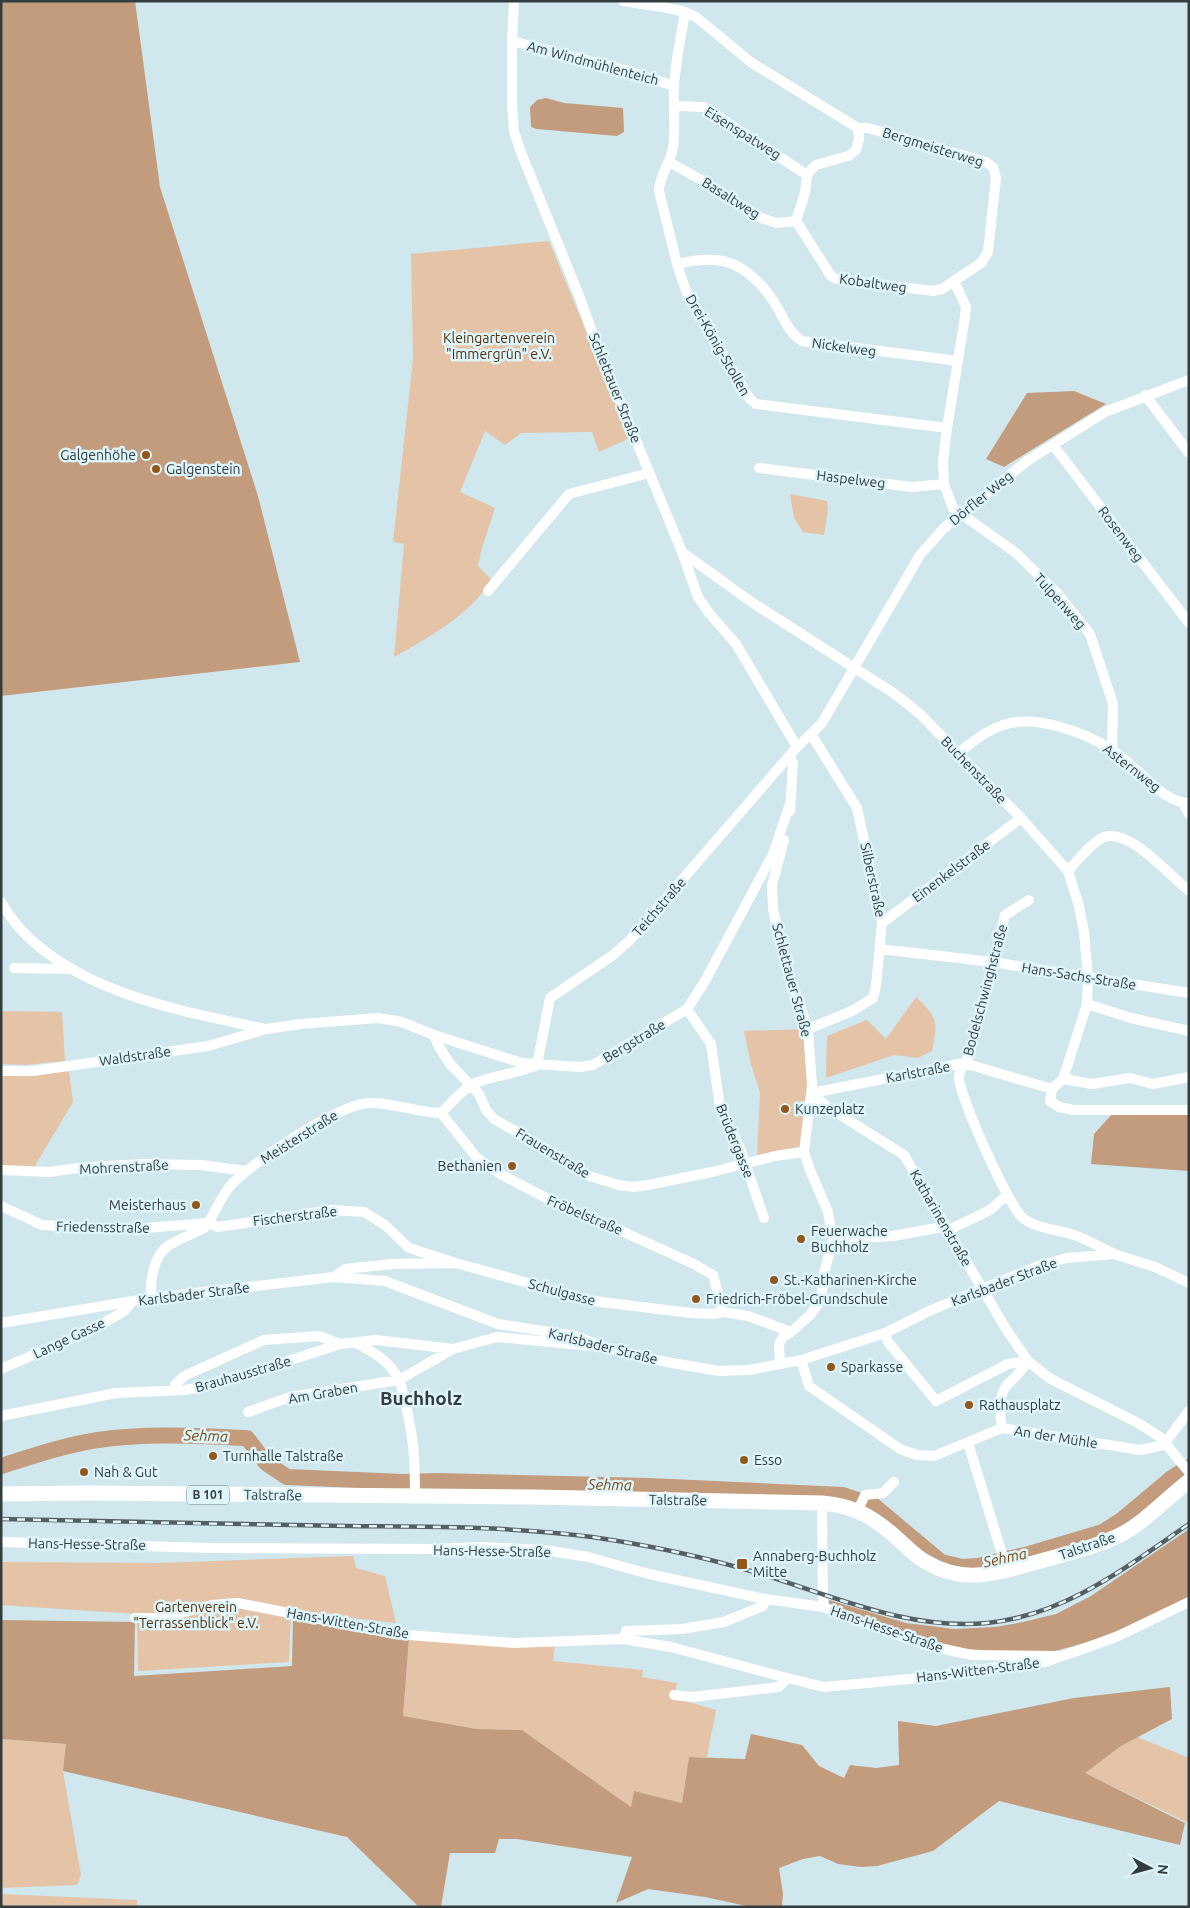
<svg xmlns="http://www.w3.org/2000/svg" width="1190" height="1908" viewBox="0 0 1190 1908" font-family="Ubuntu,sans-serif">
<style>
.green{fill:#e4c3a7}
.forest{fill:#c39c7d}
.water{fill:#c29c7c}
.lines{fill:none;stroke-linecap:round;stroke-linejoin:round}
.river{stroke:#c29c7c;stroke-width:16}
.minor{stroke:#fff;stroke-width:10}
.primary{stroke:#fff;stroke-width:15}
.rail-casing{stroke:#545f63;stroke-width:4.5}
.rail{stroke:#ddf5fb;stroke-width:2.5;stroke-dasharray:8;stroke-linecap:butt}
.poi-dot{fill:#935719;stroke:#ddf5fb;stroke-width:2}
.labels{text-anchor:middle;stroke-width:5;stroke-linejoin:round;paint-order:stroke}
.shield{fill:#ddf5fb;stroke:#667477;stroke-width:1}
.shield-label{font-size:12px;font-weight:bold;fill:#333c3f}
.street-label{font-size:14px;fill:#333c3f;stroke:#ddf5fb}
.park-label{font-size:14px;fill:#563007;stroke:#ddf5fb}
.poi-label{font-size:14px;fill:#333c3f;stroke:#ddf5fb;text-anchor:start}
.water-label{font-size:15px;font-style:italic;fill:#7b4915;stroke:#ddf5fb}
.district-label{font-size:19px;font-weight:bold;fill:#333c3f;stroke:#ddf5fb}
</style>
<rect width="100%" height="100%" fill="#d0e7ee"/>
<!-- green -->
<path class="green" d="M549 241 630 438 599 452 592 432 521 433 505 445 485 431 460 492 495 508 481 551 478 566 492 580C469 615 430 637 394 657L404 544 393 542 413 359 411 254Z
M790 494 827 501 828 509 824 535 803 532 794 518Z
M916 997C938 1018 938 1021 932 1051L918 1058 894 1055 826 1078 827 1036 867 1020 886 1039Z
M1 1011 62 1012 65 1061 25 1065 1 1064Z
M803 1029 809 1094 802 1146 757 1155 760 1093 751 1064 744 1031Z
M69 1071 73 1102 33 1169 1 1167V1076H29Z
M353 1556 356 1568 385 1576 396 1623 291 1611 289 1662 138 1671 137 1614 1 1605V1562L157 1563Z
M409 1639 555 1646 553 1661 643 1670 642 1677 677 1683 675 1698 716 1710 707 1757H689L682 1803 634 1791 631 1807 522 1730 477 1729 403 1716Z
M1137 1737 1189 1758V1823L1084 1773 1121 1746Z
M1 1739 67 1744 63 1771 81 1875 77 1885 1 1888Z
M1 1894 137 1900V1907H1Z"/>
<!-- forest -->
<path class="forest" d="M1 1H135L160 187 258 496 300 662 1 696Z
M1074 391 1106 404 1004 467 986 459 1027 393Z
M1114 1112 1189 1113V1171L1091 1164 1094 1134Z
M1189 1529V1597L1127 1627 1088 1642 1055 1651H992L956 1648 907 1635 829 1604V1600L906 1623 954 1629 995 1627 1023 1622 1056 1614 1091 1596Z
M293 1617 409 1639 403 1716 477 1729 522 1730 631 1807 634 1791 682 1803 689 1757 745 1759 751 1734 802 1745 819 1766 844 1778 850 1765 876 1768 899 1765 898 1721 936 1726 1074 1698 1170 1687 1172 1719 1121 1746 1085 1773 1185 1823 1180 1845 999 1801 933 1851 877 1866 861 1867 838 1864 820 1856 803 1859 779 1868 783 1894 782 1907H751L705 1897 648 1889 616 1903 632 1857 517 1839H499L495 1853H450L441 1907H419L347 1837 63 1771 66 1744 1 1739V1620L135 1622 134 1676 292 1666Z"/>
<!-- water -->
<path class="water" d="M546 98 564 103 623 108 624 132 617 136 537 129 531 127 530 107 537 100Z"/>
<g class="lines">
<!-- river -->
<path class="river" d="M1 1466C33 1456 65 1445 98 1440 147 1433 197 1436 247 1438L266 1463 287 1477 403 1482 437 1481 649 1486 843 1495 873 1505 941 1562 962 1567 978 1566 1029 1554 1103 1532 1123 1519 1173 1477 1189 1467"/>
<!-- minor -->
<path class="minor" d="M514 1 512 41V103L514 132 522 155 578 293 598 348 682 552 698 597 709 613 736 644 797 747
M623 1 663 7 685 12 696 17 752 63 858 128H868L986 162 993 167 996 178 988 252 981 263 954 281 966 307 965 317 947 428 943 462 944 484 953 508 1016 553 1058 594 1090 634 1113 704 1112 750
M685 12C681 38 675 63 674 89 673 108 676 128 673 147 671 163 659 175 659 191L677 264 687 294 750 399 756 404 947 428
M512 41 625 70 674 86
M674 106 704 107 807 175
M669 162 705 182 761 218 777 223 796 221
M796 221 831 276 836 279 933 291 942 289 954 281
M796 221 805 193 807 175 811 170 816 165 848 156 856 150 859 139 858 128
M677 264C690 261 702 259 715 260 742 261 765 286 777 307 784 319 790 334 802 341L958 361
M1145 395 1189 453
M1053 445 1189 623
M759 468 912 487 944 484
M682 552 750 601 895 694 920 714 1021 818 1068 871 1079 906 1084 932 1088 977 1087 1004 1063 1079 1052 1089
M488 591 569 494 649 473
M958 753C973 742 985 731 1003 725 1034 714 1085 732 1112 750 1122 756 1131 766 1141 774 1154 786 1170 803 1189 803
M790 756 793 763 790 811
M1183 803 1189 814
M1068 871C1077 861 1092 842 1104 837 1130 828 1170 876 1189 891
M1029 900 1005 915 969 1056C965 1062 960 1070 959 1077 958 1093 1010 1210 1024 1219 1037 1228 1056 1230 1071 1234 1085 1238 1099 1247 1113 1253
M1 902C6 910 11 918 16 924 75 993 181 1011 265 1029
M882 923 1021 818
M880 949 992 962 1189 993
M14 968 69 969
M1087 1004 1131 1018 1189 1031
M687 1009 711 1044 720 1108 740 1148 764 1218
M808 1029 852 1011 873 998 876 986 882 923 857 808 811 734
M434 1035 438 1045 450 1064 479 1094 486 1110 494 1119 550 1151 589 1176 619 1185 634 1187 648 1185 712 1172 775 1156 804 1152
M537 1065 550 998 613 955 630 940 797 747 822 723 920 555 944 528 1027 461 1105 412 1189 380
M1 1071H33L208 1046 266 1029 301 1024 378 1018 402 1022 434 1035 522 1063 580 1067 593 1065 687 1009 705 981 773 854 790 804
M1063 1079 1092 1084 1130 1078 1153 1084 1189 1077
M1052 1089 1050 1101 1059 1107 1074 1110H1189
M812 1093 826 1106 904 1155 1006 1329 1028 1361 1049 1378 1138 1423 1160 1437 1189 1472
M812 1093 964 1063 1052 1089
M441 1113 477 1158 502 1175 571 1211 604 1223 694 1264 713 1275 723 1312
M1 1170 49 1172 78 1168 142 1164 201 1165 246 1171
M1 1206 42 1225 91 1228H145L208 1223 218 1227 333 1210 364 1212 385 1225 409 1248 456 1263
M833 1240 893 1236 942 1227 949 1230 990 1210 1007 1195
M334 1277 345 1269 393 1264 456 1263 593 1301 691 1313 713 1314 723 1312 748 1316 791 1332
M151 1298C150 1282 153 1256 168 1246 179 1239 192 1234 204 1228L208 1223C216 1211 222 1194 232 1184 254 1161 339 1104 369 1103 393 1102 417 1113 441 1113 450 1104 459 1093 470 1086 483 1077 517 1074 535 1066
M1 1323 151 1298 334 1277 385 1281 498 1324 575 1336 604 1347 666 1362 719 1371 749 1370 801 1360 848 1345 885 1333 929 1311 1038 1266 1067 1258 1114 1254 1155 1267 1189 1283
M885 1333 888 1342 936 1401 1008 1364 1028 1361
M356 1343C372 1351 391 1362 399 1380 402 1386 403 1395 405 1402 414 1438 415 1461 415 1497
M801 1360 809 1386 900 1449 917 1455 934 1456 1002 1428 1140 1450 1159 1446 1165 1443 1189 1411
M780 1364 779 1344 783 1337 791 1332 810 1315 821 1300 824 1273 833 1240 828 1212 810 1170 804 1152 812 1085 808 1029 784 959 773 909 772 885 784 840
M1 1369 89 1331 123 1312 133 1301
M175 1390V1385L184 1376 264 1340 319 1336 340 1344
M248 1412 290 1397 399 1380 453 1349 497 1337 591 1346
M1 1416 116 1393 185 1390 217 1384 340 1344 376 1340 453 1349
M1002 1428C1000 1414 997 1398 1007 1385 1015 1377 1022 1371 1028 1361
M968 1443 1007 1570
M822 1503 823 1607
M858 1510 865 1495 883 1493 894 1482
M1 1542 212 1548 437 1549 480 1547 545 1550 588 1557 649 1574 765 1599 823 1607 925 1645 972 1655 1058 1656
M135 1618H162L212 1605 238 1603 395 1634 513 1643 623 1639 626 1631 682 1629 724 1622 763 1606 765 1599
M623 1639 671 1647 787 1678
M674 1695 692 1697 779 1687 787 1678 824 1687 931 1677 1018 1664 1045 1662 1114 1638 1189 1602"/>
<!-- primary -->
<path class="primary" d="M1 1494 84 1493 533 1497 822 1503C856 1506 875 1518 899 1540 908 1548 916 1557 926 1562 941 1571 959 1576 977 1575 999 1574 1022 1566 1044 1560 1069 1553 1096 1547 1120 1535 1144 1523 1167 1498 1189 1481"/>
<defs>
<path id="rail" d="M1 1519C116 1522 231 1524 346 1526 428 1527 510 1526 592 1537 647 1545 701 1556 754 1572 829 1594 907 1631 987 1623 1066 1615 1126 1567 1189 1524"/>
</defs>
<!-- rail casing -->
<use href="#rail" class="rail-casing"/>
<!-- rail -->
<use href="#rail" class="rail"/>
</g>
<!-- markers -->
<g class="poi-dot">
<circle cx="146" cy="455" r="5"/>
<circle cx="156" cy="469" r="5"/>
<circle cx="785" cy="1109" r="5"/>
<circle cx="512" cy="1166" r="5"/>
<circle cx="196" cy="1205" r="5"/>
<circle cx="801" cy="1239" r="5"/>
<circle cx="774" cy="1280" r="5"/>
<circle cx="696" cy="1299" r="5"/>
<circle cx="831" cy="1367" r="5"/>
<circle cx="969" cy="1405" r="5"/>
<circle cx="213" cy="1456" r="5"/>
<circle cx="744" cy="1460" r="5"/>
<circle cx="84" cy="1472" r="5"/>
<rect x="736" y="1558" width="12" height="12" rx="2.5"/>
</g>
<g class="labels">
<!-- shield labels -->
<rect class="shield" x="187" y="1485.5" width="42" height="19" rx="4"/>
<g class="shield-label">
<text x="208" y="1499">B 101</text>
</g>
<!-- street labels -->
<g class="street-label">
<text transform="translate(593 63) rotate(15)" y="5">Am Windmühlenteich</text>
<text transform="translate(743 133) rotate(32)" y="5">Eisenspatweg</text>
<text transform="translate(933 147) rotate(17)" y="5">Bergmeisterweg</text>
<text transform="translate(731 198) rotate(32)" y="5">Basaltweg</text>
<text transform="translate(873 283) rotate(8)" y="5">Kobaltweg</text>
<text transform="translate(718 345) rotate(60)" y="5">Drei-König-Stollen</text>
<text transform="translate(844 347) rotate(8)" y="5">Nickelweg</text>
<text transform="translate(615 388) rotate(68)" y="5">Schlettauer Straße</text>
<text transform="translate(851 479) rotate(7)" y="5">Haspelweg</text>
<text transform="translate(981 498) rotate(-39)" y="5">Dörfler Weg</text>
<text transform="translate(1121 534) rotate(53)" y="5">Rosenweg</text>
<text transform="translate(1060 601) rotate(48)" y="5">Tulpenweg</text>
<text transform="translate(1132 768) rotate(38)" y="5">Asternweg</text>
<text transform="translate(974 770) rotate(46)" y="5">Buchenstraße</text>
<text transform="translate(951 871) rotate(-37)" y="5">Einenkelstraße</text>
<text transform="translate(873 880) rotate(78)" y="5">Silberstraße</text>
<text transform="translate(659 907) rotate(-49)" y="5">Teichstraße</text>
<text transform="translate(1079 976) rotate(9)" y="5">Hans-Sachs-Straße</text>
<text transform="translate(792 980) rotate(75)" y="5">Schlettauer Straße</text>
<text transform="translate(985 990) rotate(-75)" y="5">Bodelschwinghstraße</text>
<text transform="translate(634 1041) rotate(-31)" y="5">Bergstraße</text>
<text transform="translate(135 1056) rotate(-8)" y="5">Waldstraße</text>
<text transform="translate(918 1072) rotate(-11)" y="5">Karlstraße</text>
<text transform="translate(299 1137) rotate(-32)" y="5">Meisterstraße</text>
<text transform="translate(735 1141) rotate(68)" y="5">Brüdergasse</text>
<text transform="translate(553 1153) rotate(31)" y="5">Frauenstraße</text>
<text transform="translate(124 1167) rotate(-3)" y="5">Mohrenstraße</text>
<text transform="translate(585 1215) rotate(23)" y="5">Fröbelstraße</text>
<text transform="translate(295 1216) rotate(-7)" y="5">Fischerstraße</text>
<text transform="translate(941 1218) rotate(60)" y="5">Katharinenstraße</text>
<text transform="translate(103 1227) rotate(1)" y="5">Friedensstraße</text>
<text transform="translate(1004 1282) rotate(-21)" y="5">Karlsbader Straße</text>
<text transform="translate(562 1292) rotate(15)" y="5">Schulgasse</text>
<text transform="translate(194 1294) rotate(-7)" y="5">Karlsbader Straße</text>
<text transform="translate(69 1338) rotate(-25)" y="5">Lange Gasse</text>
<text transform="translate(603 1346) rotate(14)" y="5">Karlsbader Straße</text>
<text transform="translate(243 1374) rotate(-16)" y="5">Brauhausstraße</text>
<text transform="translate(323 1393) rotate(-10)" y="5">Am Graben</text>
<text transform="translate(1056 1437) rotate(9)" y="5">An der Mühle</text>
<text transform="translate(273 1495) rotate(1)" y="5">Talstraße</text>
<text transform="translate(678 1500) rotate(1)" y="5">Talstraße</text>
<text transform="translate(87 1544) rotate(1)" y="5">Hans-Hesse-Straße</text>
<text transform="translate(1087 1546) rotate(-19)" y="5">Talstraße</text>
<text transform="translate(492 1551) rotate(1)" y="5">Hans-Hesse-Straße</text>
<text transform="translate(348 1623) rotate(10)" y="5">Hans-Witten-Straße</text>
<text transform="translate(887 1629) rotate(19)" y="5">Hans-Hesse-Straße</text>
<text transform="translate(978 1670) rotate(-7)" y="5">Hans-Witten-Straße</text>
</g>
<!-- park labels -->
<g class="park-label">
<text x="499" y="343">Kleingartenverein<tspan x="499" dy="16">"Immergrün" e.V.</tspan></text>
<text x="196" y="1612">Gartenverein<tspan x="196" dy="16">"Terrassenblick" e.V.</tspan></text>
</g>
<!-- poi labels -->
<g class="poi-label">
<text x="136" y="460" text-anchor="end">Galgenhöhe</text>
<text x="166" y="474">Galgenstein</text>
<text x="795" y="1114">Kunzeplatz</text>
<text x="502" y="1171" text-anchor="end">Bethanien</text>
<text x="186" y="1210" text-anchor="end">Meisterhaus</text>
<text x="811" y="1236">Feuerwache<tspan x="811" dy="16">Buchholz</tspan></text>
<text x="784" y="1285">St.-Katharinen-Kirche</text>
<text x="706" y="1304">Friedrich-Fröbel-Grundschule</text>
<text x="841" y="1372">Sparkasse</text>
<text x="979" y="1410">Rathausplatz</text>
<text x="223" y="1461">Turnhalle Talstraße</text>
<text x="754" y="1465">Esso</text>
<text x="94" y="1477">Nah &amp; Gut</text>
<text x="753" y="1561">Annaberg-Buchholz<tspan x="753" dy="16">Mitte</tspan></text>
</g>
<!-- water labels -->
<g class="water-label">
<text transform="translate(206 1436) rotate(2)" y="5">Sehma</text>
<text transform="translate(610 1485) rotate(1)" y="5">Sehma</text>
<text transform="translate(1005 1558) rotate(-12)" y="5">Sehma</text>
</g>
<!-- district labels -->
<g class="district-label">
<text x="421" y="1405">Buchholz</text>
</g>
</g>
<!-- border -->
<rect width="1190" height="1908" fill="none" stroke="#333c3f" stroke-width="5"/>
<!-- north arrow -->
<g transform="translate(1150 1868) rotate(96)" stroke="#ddf5fb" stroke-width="4" paint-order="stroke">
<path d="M0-4L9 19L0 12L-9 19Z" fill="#333c3f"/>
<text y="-8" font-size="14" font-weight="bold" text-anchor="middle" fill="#333c3f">N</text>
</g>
</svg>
